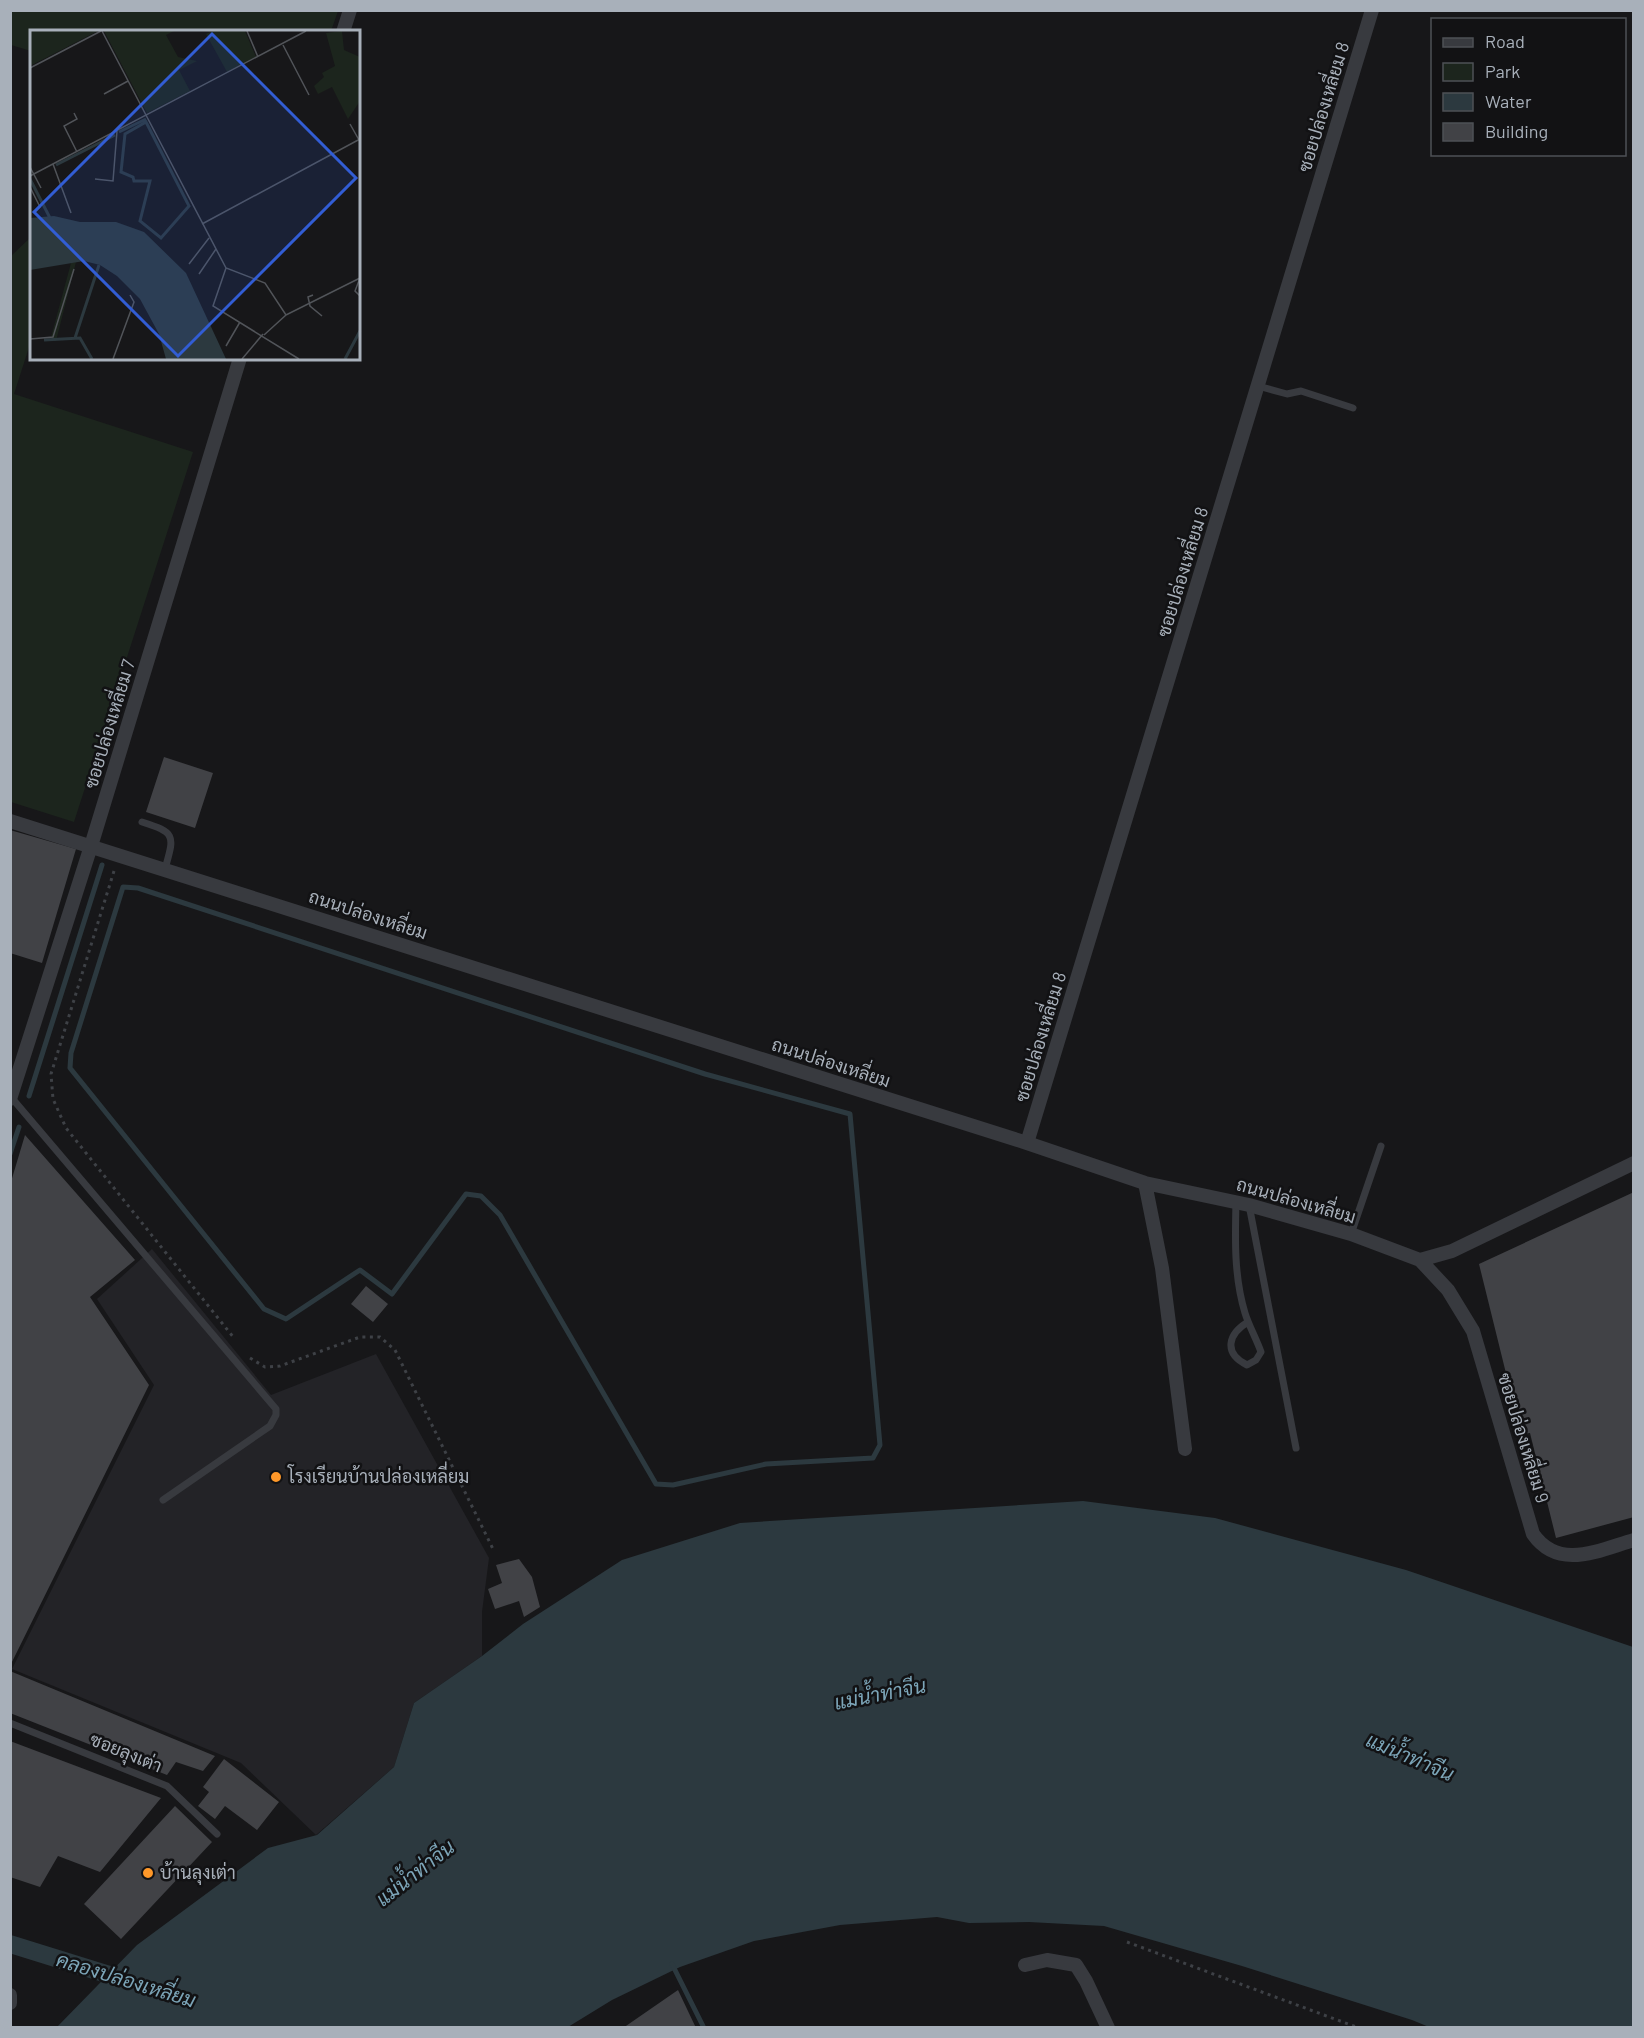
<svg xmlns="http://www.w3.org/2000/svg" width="1644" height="2038" viewBox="0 0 1644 2038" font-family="Barlow,Sarabun,sans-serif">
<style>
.built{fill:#232327}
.green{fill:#1c251d}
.water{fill:#2c393f}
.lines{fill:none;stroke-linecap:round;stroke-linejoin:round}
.stream{stroke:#2c393f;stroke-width:5}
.canal{stroke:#2c393f;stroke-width:18}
.building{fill:#414246}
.path{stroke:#3e4146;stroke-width:3;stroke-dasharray:3 4.5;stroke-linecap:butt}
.lane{stroke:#383a3f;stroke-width:7}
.street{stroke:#383a3f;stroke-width:14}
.poi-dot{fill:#ff9829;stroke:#121214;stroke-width:2}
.labels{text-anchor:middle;stroke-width:5;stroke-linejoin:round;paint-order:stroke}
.street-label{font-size:18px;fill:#a8b0ba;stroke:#121214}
.poi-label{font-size:18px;fill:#a8b0ba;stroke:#121214;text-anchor:start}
.water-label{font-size:20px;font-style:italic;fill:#7ca5b8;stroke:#121214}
.inset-river{fill:none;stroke:#2c393f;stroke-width:3}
.inset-road{fill:none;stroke:#515459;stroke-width:1.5}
.view{fill:#325dd4;fill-opacity:0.15;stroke:#325dd4;stroke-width:3}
.inset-edge{fill:none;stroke:#a8b0ba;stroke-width:3}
</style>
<rect width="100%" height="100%" fill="#171719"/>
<!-- built -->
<path class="built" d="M152 1249 271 1395 376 1354 489 1558 482 1612V1656L414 1703 394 1767 316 1835 241 1763 12 1669 154 1385 97 1299Z"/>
<!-- green -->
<path class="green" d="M10 11 11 10 338 11 331 31 32 32 31 51 11 45Z
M31 237V341L14 394 193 452 74 822 11 802 10 257Z"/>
<!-- water -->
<path class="water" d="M1083 1501 1215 1518 1406 1570 1633 1647V2027H1429L1412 2020 1242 1966 1104 1926 1029 1922 969 1923 937 1917 840 1925 754 1941 680 1967 612 2000 568 2027H57L137 1945 268 1848 317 1835 394 1767 414 1703 482 1656 523 1624 622 1560 740 1523Z"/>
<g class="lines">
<!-- stream -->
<path class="stream" d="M123 887 138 888 705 1074 850 1114 880 1445 873 1458 766 1464 673 1485 656 1484 500 1215 481 1196 466 1194 392 1294 360 1270 286 1319 264 1309 70 1068 71 1053Z
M29 1096 102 865
M10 1154 19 1127
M672 1964 704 2028"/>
<!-- canal -->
<path class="canal" d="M10 1944 129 1981"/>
</g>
<!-- building -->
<path class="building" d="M164 757 213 773 195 828 146 812Z
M10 830 76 849 42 963 10 953Z
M25 1135 135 1260 90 1297 149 1385 10 1666V1185Z
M1634 1192V1517L1556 1538 1530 1433 1521 1434 1479 1264Z
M366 1286 388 1304 373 1322 351 1304Z
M519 1559 532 1577 540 1607 524 1617 519 1601 495 1609 488 1589 502 1583 496 1565Z
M10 1671 215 1756 203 1771 176 1762 167 1775 10 1713Z
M10 1741 161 1798 100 1872 58 1856 40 1887 10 1877Z
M224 1759 279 1802 257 1830 225 1806 215 1819 198 1806 209 1792 203 1787Z
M175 1806 212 1842 121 1939 84 1904Z
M678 1990 696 2028H623Z"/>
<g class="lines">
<!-- path -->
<path class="path" d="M114 871 51 1074 53 1099 66 1128 234 1338
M250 1358 265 1367 280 1366 360 1337H380L395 1350 494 1551
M1127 1942 1359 2028"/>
<!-- lane -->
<path class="lane" d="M1258 386 1287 394 1301 391 1353 408
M142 822C177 833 174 836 165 869
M11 1097 276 1409V1415L270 1426 163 1500
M1236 1202C1235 1239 1234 1277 1245 1313 1249 1326 1256 1338 1261 1352L1256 1360 1247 1365C1223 1353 1228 1334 1248 1322
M1249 1205 1296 1448
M1351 1234 1381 1146
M10 1723 167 1786 217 1834"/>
<!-- street -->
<path class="street" d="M343 32 350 10
M10 821 1027 1143 1145 1183 1249 1205 1351 1234 1420 1260 1452 1251 1634 1163
M10 1099 91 846 240 358
M1027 1143 1372 10
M1145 1183 1162 1268 1185 1449
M1420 1260 1448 1290 1473 1331 1533 1534C1559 1571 1599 1550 1634 1540
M1025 1965 1047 1960 1076 1965 1086 1981 1108 2028
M10 1995V2003"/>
</g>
<!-- markers -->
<g class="poi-dot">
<circle cx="276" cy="1477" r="6"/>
<circle cx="148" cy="1873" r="6"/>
</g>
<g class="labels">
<!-- street labels -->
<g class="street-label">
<text transform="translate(1324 107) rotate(-73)" y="6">ซอยปล่องเหลี่ยม 8</text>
<text transform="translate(1183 572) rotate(-73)" y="6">ซอยปล่องเหลี่ยม 8</text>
<text transform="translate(110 724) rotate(-73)" y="6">ซอยปล่องเหลี่ยม 7</text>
<text transform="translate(368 915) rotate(18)" y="6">ถนนปล่องเหลี่ยม</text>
<text transform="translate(1041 1037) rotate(-73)" y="6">ซอยปล่องเหลี่ยม 8</text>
<text transform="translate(831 1063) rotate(18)" y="6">ถนนปล่องเหลี่ยม</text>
<text transform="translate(1296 1201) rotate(16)" y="6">ถนนปล่องเหลี่ยม</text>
<text transform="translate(1523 1438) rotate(73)" y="6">ซอยปล่องเหลี่ยม 9</text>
<text transform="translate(126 1753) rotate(22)" y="6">ซอยลุงเต่า</text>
</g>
<!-- poi labels -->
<g class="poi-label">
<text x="288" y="1483">โรงเรียนบ้านปล่องเหลี่ยม</text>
<text x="160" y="1879">บ้านลุงเต่า</text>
</g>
<!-- water labels -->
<g class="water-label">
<text transform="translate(880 1694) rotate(-11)" y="7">แม่น้ำท่าจีน</text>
<text transform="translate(1410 1757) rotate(23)" y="7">แม่น้ำท่าจีน</text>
<text transform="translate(415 1873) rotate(-38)" y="7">แม่น้ำท่าจีน</text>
<text transform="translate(126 1980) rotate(17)" y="7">คลองปล่องเหลี่ยม</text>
</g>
</g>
<!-- overview -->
<g transform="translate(30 30)">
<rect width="330" height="330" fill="#171719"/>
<path d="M0 1H68L0 36ZM74 1H144L136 5 148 27 167 31 149 40 160 61 117 83ZM183 1H215L226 27 197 42 176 4ZM312 1 314 20 330 27V71L318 89 302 57 288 64 284 56 294 47 292 43 305 36 296 3ZM46 232 26 311H20L41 233Z" fill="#1c251d"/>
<path d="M24 186 50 192H86L114 202 156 243 196 329H136L129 304 110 269 87 246 70 235 54 231 0 240V188Z" fill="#2c393f"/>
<path class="inset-river" d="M116 92 159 176 131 208 110 191 120 151H104L103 147 91 142 95 104ZM89 102 116 89M26 135 85 105M0 149 20 188M45 308 69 235M14 310 50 308 62 329M315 329 330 301"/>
<path class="inset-road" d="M72 1 196 238 235 253 256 285 330 248M217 1 228 27M253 15 279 65M0 38 71 1M74 64 98 51M44 83 47 89 34 96 47 122M320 94 329 110M23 134 41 183M0 137 11 158M0 146 276 1M65 149 83 151 87 101M0 157 10 177 4 183M172 194 330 109M159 234 179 208M196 238 183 276 269 329M169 244 186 219M330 248 325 261 330 266M283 265 278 267 280 276 292 286M234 305 256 285M0 309 23 307 44 239M196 316 210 292M83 329 104 272 100 265M212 329 233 304"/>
<path class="view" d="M182 4 326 148 148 326 4 182Z"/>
<rect width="330" height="330" class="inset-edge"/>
</g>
<!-- border -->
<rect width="1644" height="2038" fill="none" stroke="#a8b0ba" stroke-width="24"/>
<!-- legend -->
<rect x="1431" y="18" width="195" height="138" fill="#121214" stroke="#4e5156" stroke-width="1.5"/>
<rect x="1443" y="38" width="30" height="9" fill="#383a3f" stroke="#4e5156" stroke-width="1.5"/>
<text x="1485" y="48" font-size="18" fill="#a8b0ba">Road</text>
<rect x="1443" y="63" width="30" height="18" fill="#1c251d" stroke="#4e5156" stroke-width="1.5"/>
<text x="1485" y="78" font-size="18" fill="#a8b0ba">Park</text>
<rect x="1443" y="93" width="30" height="18" fill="#2c393f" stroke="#4e5156" stroke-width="1.5"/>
<text x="1485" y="108" font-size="18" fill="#a8b0ba">Water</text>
<rect x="1443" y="123" width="30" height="18" fill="#414246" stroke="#4e5156" stroke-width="1.5"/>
<text x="1485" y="138" font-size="18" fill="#a8b0ba">Building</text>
</svg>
